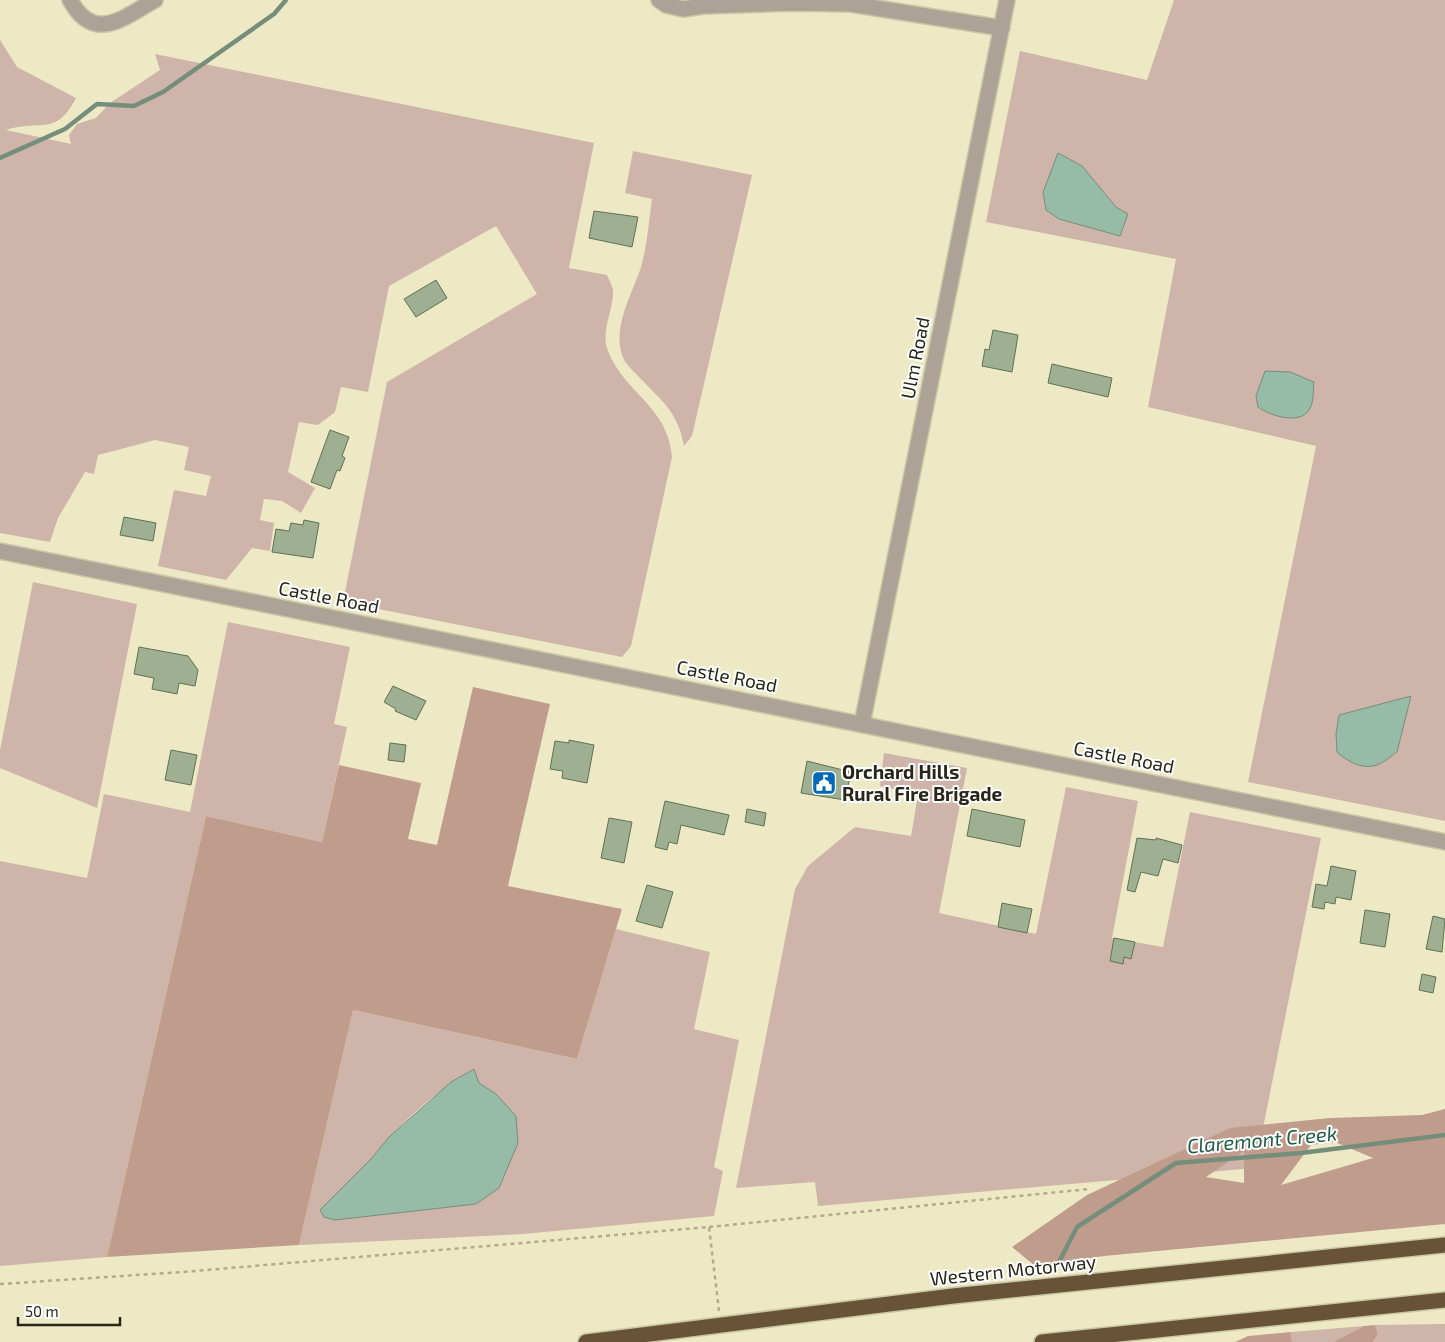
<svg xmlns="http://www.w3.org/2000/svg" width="1445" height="1342" viewBox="0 0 1445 1342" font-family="'Exo 2',sans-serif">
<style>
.green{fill:#cfb4a9;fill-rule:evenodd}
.forest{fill:#c09c8d;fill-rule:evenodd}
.water{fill:#96bba7;stroke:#758e7c}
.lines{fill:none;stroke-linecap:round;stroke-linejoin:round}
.stream{stroke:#758e7c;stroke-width:4.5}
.building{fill:#9eb091;stroke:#607154}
.minor-casing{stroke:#cac6a6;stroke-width:18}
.highway-casing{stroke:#cac6a6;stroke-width:18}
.path{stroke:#afac8f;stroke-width:2.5;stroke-dasharray:4 4;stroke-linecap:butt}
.minor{stroke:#aca295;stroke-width:15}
.highway{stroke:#685338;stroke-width:15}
.labels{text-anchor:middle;stroke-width:4;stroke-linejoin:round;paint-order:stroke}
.street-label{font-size:19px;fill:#282618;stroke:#fff}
.poi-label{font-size:19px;font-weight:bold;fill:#282618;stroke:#fff;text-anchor:start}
.water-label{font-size:20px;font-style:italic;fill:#1d5c41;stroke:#fff}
</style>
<rect width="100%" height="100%" fill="#ede9c5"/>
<!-- green -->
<path class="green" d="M1174 0H1445V821L1248 782 1316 446 1148 407 1176 259 986 222 1020 51 1147 80Z
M0 40 17 67 76 98C56 137 41 119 6 130L71 144 69 135 77 124 96 118 110 103 160 70 155 54 594 143 569 268 607 275C609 280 612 285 613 290 614 310 600 331 608 351 625 394 668 406 672 457L631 646 622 657 343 602 387 382 537 294 496 226 389 286 368 392 341 387 335 412 318 425 299 422 288 472 315 488 301 513 282 501 264 499 260 520 274 523 270 551 252 548 226 580 158 566 174 490 206 496 211 476 184 470 189 447 155 440 98 455 94 474 85 472 58 518 50 542 0 533Z
M633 151 752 175 692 436 684 446C678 412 662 401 639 377 635 373 630 368 626 363 608 334 632 295 641 267 647 246 649 221 652 199L625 193Z
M33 582 137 604 97 808 0 768V750Z
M228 622 350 647 334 724 347 727 322 842 206 816 107 1257 0 1266V861L87 878 104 794 190 812Z
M884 753 967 768 939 913 1036 934 1066 787 1138 801 1112 938 1163 947 1190 812 1321 838 1255 1168 818 1206 815 1182 736 1188 795 889 808 866 855 827 911 836 918 795 880 786Z
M616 929 710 952 694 1029 739 1040 714 1167 723 1171 714 1216 523 1234 299 1245 353 1010 577 1059ZM473 1069 479 1083 496 1094 517 1143 499 1188 476 1204 371 1159C399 1124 435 1092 473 1069Z
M1445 1324V1342H1373L1378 1334 1375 1325Z
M1364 1326 1333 1342H1292L1291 1332Z"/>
<!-- forest -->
<path class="forest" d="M473 687 550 704 508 886 622 909 577 1059 353 1010 299 1245 107 1257 206 816 322 842 339 765 421 783 408 839 437 845Z
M1445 1109V1224L1104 1256 1035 1266 1012 1247 1087 1195 1230 1128 1330 1118 1422 1115ZM1335 1142 1373 1158 1281 1185 1311 1145ZM1244 1151V1183L1206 1177Z
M1375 1325 1378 1334 1373 1342H1333L1364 1326Z
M1291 1332 1292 1342H1235L1248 1336Z"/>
<!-- water -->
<path class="water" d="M1058 153 1082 166 1116 207 1128 214 1120 236 1059 219 1046 210 1043 192Z
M1265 371 1290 372 1314 382C1313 389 1314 399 1311 406 1304 427 1270 416 1258 407L1256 396Z
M1411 696 1397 752C1391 756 1384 763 1377 765 1362 770 1347 761 1337 752L1336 734 1339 715Z
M474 1069 479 1083 496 1094 516 1116 518 1143 499 1188 476 1204 335 1220 324 1217 320 1210 371 1159 389 1137 451 1082Z"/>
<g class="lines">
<!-- stream -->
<path class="stream" d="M0 158 65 129 97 104 134 106 163 92 274 14 286 0
M1060 1260 1077 1227 1176 1163 1301 1153 1445 1135"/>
</g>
<!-- building -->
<path class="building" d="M594 211 638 217 632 247 589 238Z
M436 280 447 298 416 317 404 299Z
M993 330 1018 335 1012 372 982 366 985 349 989 350Z
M1052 364 1112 378 1108 397 1048 383Z
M330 430 349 437 342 456 345 458 340 471 337 470 330 489 311 482Z
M124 517 156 523 153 541 120 535Z
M304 520 319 523 313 558 272 552 276 529 289 531 291 523 303 525Z
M139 647 188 656 198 670 195 686 179 683 177 694 152 689 154 678 134 674Z
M393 686 426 701 416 720 395 711 396 709 384 702Z
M569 740 594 745 587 783 562 778 563 771 550 769 555 741 569 743Z
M390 743 406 745 404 762 388 760Z
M171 750 197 755 191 785 165 780Z
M807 761 851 772 845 800 801 793Z
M665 801 729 815 724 835 681 825 677 844 669 842 667 850 655 847Z
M747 809 766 813 764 826 745 822Z
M972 809 1025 820 1020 847 967 836Z
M609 818 632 822 624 863 601 858Z
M1137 838 1156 840V838L1182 845 1178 863 1163 859 1158 876 1141 872 1135 892 1127 890Z
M1331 866 1356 871 1351 900 1336 897 1335 904 1325 902 1324 909 1312 907 1316 884 1327 886Z
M647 885 673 892 662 928 636 921Z
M1002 903 1032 909 1027 933 998 927Z
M1365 910 1390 914 1385 947 1360 943Z
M1433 916 1445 919 1442 952 1426 949Z
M1114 938 1135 942 1131 959 1124 957 1123 964 1110 961Z
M1422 974 1436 977 1433 993 1419 990Z"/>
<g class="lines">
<defs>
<path id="minor" d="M70 0C94 44 123 18 155 0
M659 0 666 5 683 9 703 6 793 3 851 4 1002 28
M0 551 1445 842
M862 724 1007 0"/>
<path id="highway" d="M586 1342 953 1296 1445 1245
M1042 1342 1445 1300"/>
</defs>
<!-- minor casing -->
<use href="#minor" class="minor-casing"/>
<!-- highway casing -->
<use href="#highway" class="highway-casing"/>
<!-- path -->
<path class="path" d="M709 1227 1089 1189
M0 1284 183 1272 709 1227 719 1311"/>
<!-- minor -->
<use href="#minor" class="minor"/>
<!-- highway -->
<use href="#highway" class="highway"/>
</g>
<!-- icons -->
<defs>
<symbol id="civic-square" viewBox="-11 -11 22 22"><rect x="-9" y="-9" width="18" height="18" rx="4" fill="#0069b5" stroke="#fff"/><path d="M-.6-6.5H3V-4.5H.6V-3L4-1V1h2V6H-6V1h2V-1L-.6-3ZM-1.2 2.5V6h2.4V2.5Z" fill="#fff"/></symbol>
</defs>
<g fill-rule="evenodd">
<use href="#civic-square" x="810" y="769" width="28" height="28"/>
</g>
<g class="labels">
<!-- street labels -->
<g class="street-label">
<text transform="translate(915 358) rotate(-79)" y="7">Ulm Road</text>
<text transform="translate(329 597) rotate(11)" y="7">Castle Road</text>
<text transform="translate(727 676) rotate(11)" y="7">Castle Road</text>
<text transform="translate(1124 757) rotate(11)" y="7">Castle Road</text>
<text transform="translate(1013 1270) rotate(-6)" y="7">Western Motorway</text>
</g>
<!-- poi labels -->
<g class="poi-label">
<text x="842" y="779">Orchard Hills<tspan x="842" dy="22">Rural Fire Brigade</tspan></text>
</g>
<!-- water labels -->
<g class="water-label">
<text transform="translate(1262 1140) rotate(-5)" y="7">Claremont Creek</text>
</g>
</g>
<!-- scale -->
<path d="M18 1317v8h102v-8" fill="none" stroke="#282618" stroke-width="2.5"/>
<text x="25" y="1317" font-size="15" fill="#282618" stroke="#ffffff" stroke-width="4" paint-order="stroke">50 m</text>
</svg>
